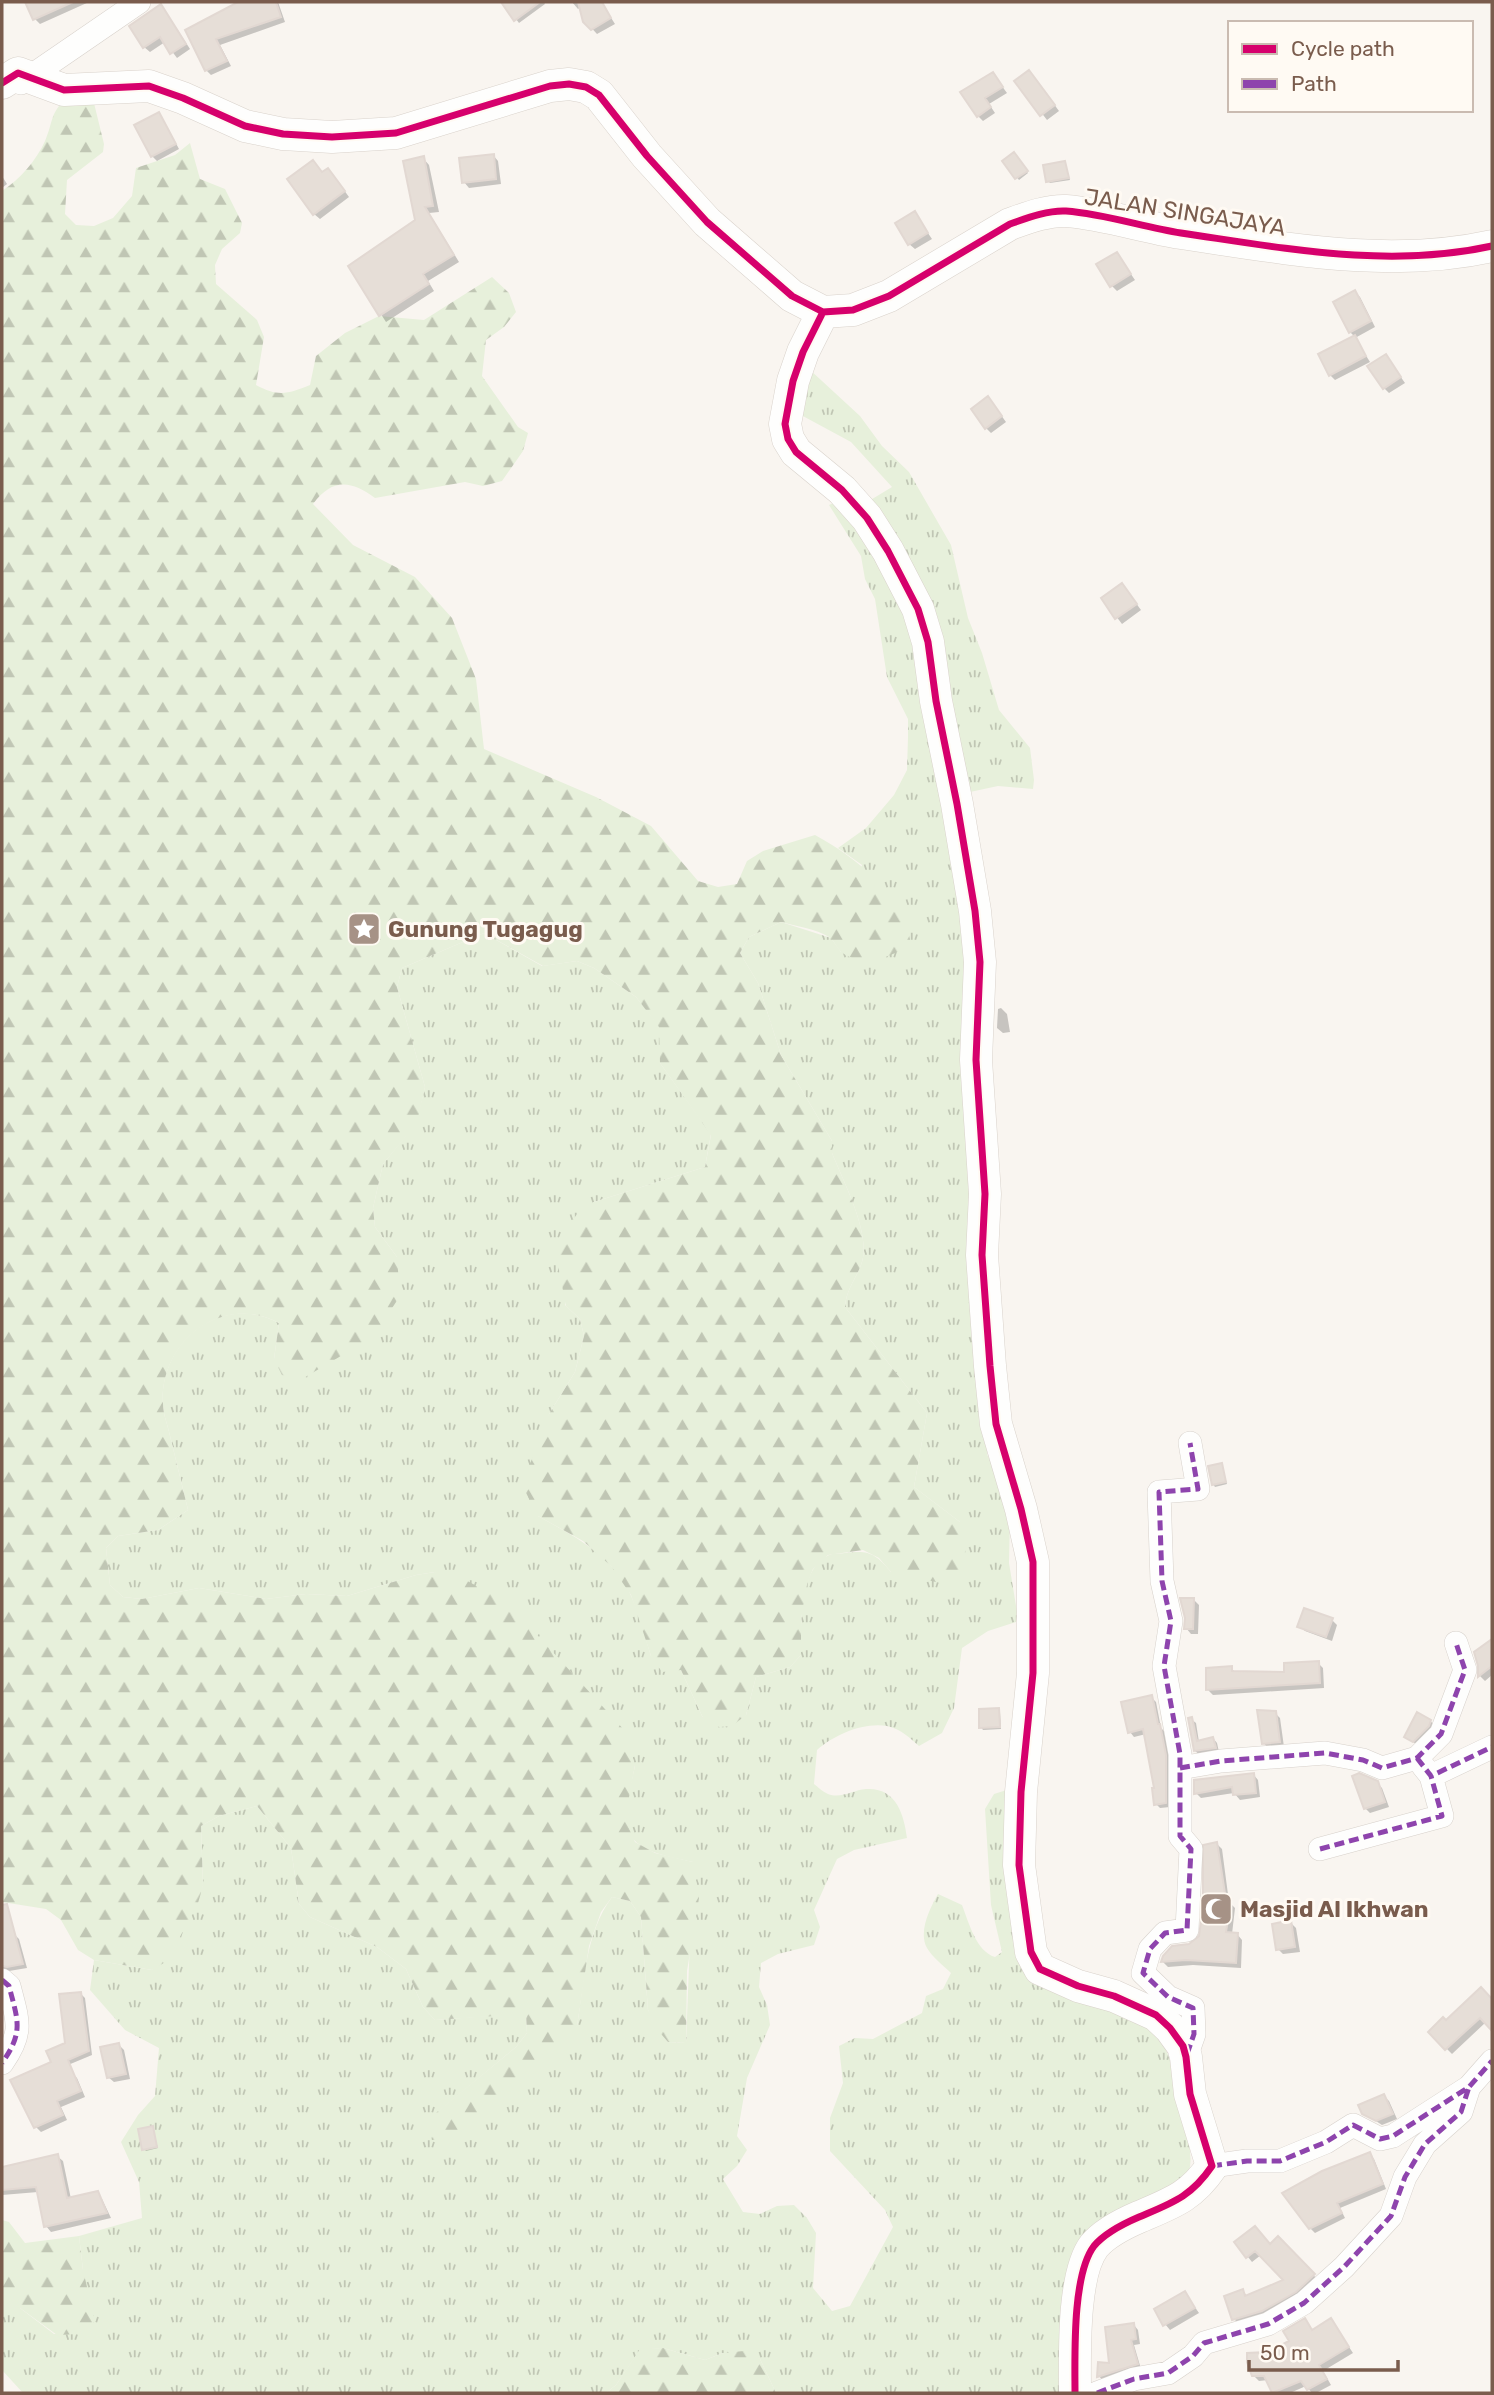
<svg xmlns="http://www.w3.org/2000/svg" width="1494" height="2395" viewBox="0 0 1494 2395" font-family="Rubik,sans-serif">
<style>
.grass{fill:url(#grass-tufts)}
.forest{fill:url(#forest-firs)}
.shadow{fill:#0003}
.building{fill:#e6ded7;stroke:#e2d8d2;stroke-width:2}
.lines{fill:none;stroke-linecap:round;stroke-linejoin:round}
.street-casing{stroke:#d7d1cb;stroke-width:24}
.secondary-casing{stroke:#d9d2cb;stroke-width:33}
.street{stroke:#fefefd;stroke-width:23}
.secondary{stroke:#fefefd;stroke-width:32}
.quiet{stroke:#8e44ad;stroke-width:5;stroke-dasharray:10 5;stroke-linecap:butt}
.cycleway-casing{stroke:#fffaf3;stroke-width:11}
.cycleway{stroke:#d6006c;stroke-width:7}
.labels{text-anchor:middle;stroke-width:6;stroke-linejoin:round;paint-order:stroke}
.street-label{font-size:23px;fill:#7a5c4d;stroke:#fffaf3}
.poi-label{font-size:23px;font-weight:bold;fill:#7a5c4d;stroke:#fffaf3;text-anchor:start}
</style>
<defs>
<pattern id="grass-tufts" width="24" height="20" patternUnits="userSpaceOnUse" patternTransform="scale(1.75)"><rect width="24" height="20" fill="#e7f0db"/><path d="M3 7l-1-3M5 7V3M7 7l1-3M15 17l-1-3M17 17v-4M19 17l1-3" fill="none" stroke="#c0c6b4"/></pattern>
<pattern id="forest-firs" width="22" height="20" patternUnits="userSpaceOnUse" patternTransform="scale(1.75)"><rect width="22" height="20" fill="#e7f0db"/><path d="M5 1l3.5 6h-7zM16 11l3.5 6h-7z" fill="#c0c6b4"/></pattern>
</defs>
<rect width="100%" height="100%" fill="#f9f5f0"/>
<!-- grass -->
<path class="grass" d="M809 369 860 416 882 446 909 472 951 545 968 618 982 653 999 710 1030 748 1034 780 1033 789 998 786 970 792V950L987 1398V1454L1001 1485 1010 1517 1009 1563 1017 1612 1016 1622 988 1631 962 1648 954 1708 942 1733 919 1746C910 1738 901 1729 887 1726 863 1722 834 1735 817 1750L814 1784C818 1787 823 1792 828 1794 841 1799 853 1790 866 1789 896 1787 904 1814 907 1838L854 1850 837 1859 814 1910 820 1927 814 1945 778 1954 761 1963 759 1987 767 2005 770 2025 747 2078 737 2136 747 2150 737 2166 723 2179 743 2212 760 2214 777 2206 794 2205 807 2218 816 2233 813 2288 832 2311 850 2306 893 2227 885 2210 830 2151V2118L843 2083 839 2046 855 2038 873 2039 922 2013 926 1996 943 1989 951 1973C944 1966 932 1957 927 1948 918 1932 930 1908 938 1894L962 1905C969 1923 976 1951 995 1957L1002 1952 991 1905 985 1809 994 1794 1013 1788 1030 1966 1146 2024C1150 2028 1155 2031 1158 2035 1172 2050 1197 2151 1189 2170 1179 2190 1130 2213 1109 2225L1065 2393H776L760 2359 723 2353 705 2360 663 2348 640 2350 616 2385 606 2393H23L2 2370 3 2306 20 2308 54 2334H80L83 2270 79 2236 142 2218 139 2182 121 2142 138 2115 155 2096 159 2048 125 2030 90 1990 94 1960 152 1970 203 1886 201 1826 219 1816 257 1806 291 1848 299 1904 310 1917 377 1947 406 1969 423 2007 435 2020 526 2013 527 2033 516 2047 427 2121 577 2026C584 1982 585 1934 612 1897L630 1901 641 1917 648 2010 668 2042 686 2043 693 1862C668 1856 627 1852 625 1819 624 1807 633 1778 635 1765L435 1572 416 1575 347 1596 306 1594 266 1599 199 1588 142 1599 123 1597 110 1585 106 1548 118 1536 158 1530 188 1510C182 1485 176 1460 170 1436 168 1426 163 1414 163 1404 159 1342 221 1292 279 1323L274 1359 397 1257 375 1227 373 1208 383 1164 416 1123 425 1087 397 987 402 968 484 933 542 966 577 961 594 968 636 997 660 1027V1063L711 1134 705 1167 594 1202 565 1305 580 1319 584 1336 575 1372 549 1414 538 1516C574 1536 616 1557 632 1598 640 1617 645 1637 651 1656L681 1670 703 1718 746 1715 756 1677 790 1667 801 1655C801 1628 798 1568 829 1555 833 1553 840 1554 845 1553 869 1550 875 1553 891 1572L960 1522 914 1487 927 1413 845 1307C846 1289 857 1278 862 1262 871 1233 843 1181 832 1153V1141L781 1055 758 983 740 953 749 937 781 922 831 938 841 952 862 865 838 848 866 828 894 795 907 770 908 737V719L887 677 875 599 865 579 861 556 829 505 842 499 854 510 892 487 851 442 801 415Z"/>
<!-- forest -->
<path class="forest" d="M67 97 93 99 104 144 103 152 67 180 65 214 76 225 94 226 113 218 132 196 136 168 175 155 190 143 200 179 225 189 242 223 240 233 222 249 215 265 216 284 257 320 264 337 256 385C278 397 288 394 310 385L316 356 345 333 379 316 424 320 492 277 509 293 516 312 504 327 486 340 482 376 518 427 528 433 523 451 502 481 483 486 465 482 375 498C351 480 332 478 313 504L353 545 415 577 452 618 476 679 484 749 596 797 651 826 698 881 718 887 737 884 747 861 763 851 815 835C857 858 903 894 911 944 891 957 866 968 844 954 837 950 835 941 829 937 816 929 796 926 781 922L749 937 740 953 758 983 781 1055 832 1141V1153C843 1181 871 1233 862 1262 857 1278 846 1289 845 1307L927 1413 914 1487 960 1522 967 1559 962 1579 945 1584 891 1572 879 1558 863 1550 828 1555 813 1569 807 1584 801 1620V1655L790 1667 756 1677 746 1715 732 1726 719 1727 703 1718 681 1670 662 1672 651 1656 631 1595 611 1566 583 1541 538 1516 522 1485 549 1414 575 1372 584 1336 580 1319 566 1306 554 1244 578 1213 594 1202 705 1167 711 1135 660 1063 659 1027 636 997 594 968 577 961 543 966 484 933 402 968 397 987 425 1087 417 1123 383 1164 373 1208 375 1227 397 1257 400 1296 373 1337 302 1379 282 1375 274 1359 279 1323C221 1292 159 1343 163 1404 163 1414 168 1426 170 1436 176 1460 182 1485 188 1510L158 1530 118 1536 106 1548 110 1585 123 1597 142 1599 199 1588 266 1599 306 1594 347 1596 416 1575 435 1572 456 1575 507 1602 625 1731 635 1765 625 1819 635 1842 655 1853 693 1862 699 1898 687 1971 686 2043 668 2042 656 2028 648 2010 641 1917 630 1901 612 1897 601 1912 589 1946 577 2026 569 2044 484 2122 449 2138 432 2140 426 2121 516 2047 527 2033 526 2014 435 2020 423 2007 406 1969 377 1947 310 1917 299 1904 291 1848 257 1806 219 1816 201 1826 203 1886 198 1903 167 1961 152 1970 94 1960 78 1950 61 1920 46 1909 2 1902V191C20 179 36 161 45 141 54 120 49 115 67 97Z
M2 2220 9 2222 25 2243 79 2236 83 2270 95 2321 80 2334 57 2335 20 2308H2Z
M663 2348 705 2360 723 2353 744 2351 760 2359 776 2393H606L616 2385 640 2349Z"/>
<!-- shadow -->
<path class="shadow" d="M27 2H89L40 24 35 19Z
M243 2H278L285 22 220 45 231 66 211 75 206 70 187 31 230 6Z
M503 2H544L545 4 519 23Z
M572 2H601L615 24 597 34 585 21 581 7 578 9Z
M166 12 190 49 177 58 165 42 150 52 144 47Z
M993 74 1007 93 989 104 995 113 983 121 978 116Z
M1034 77 1059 111 1047 120 1017 81Z
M158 114 163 119 179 149 157 161 152 156Z
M493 155 498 161 501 184 469 188 464 182Z
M1016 156 1028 173 1019 180 1005 161Z
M423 158 429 165 439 212 429 213 459 262 428 281 434 291 386 322 350 266 417 220Z
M1064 162 1070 180 1050 183 1048 181Z
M323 173 333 175 349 197 320 219 314 214Z
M2 176 7 184 2 188Z
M915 214 932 239 915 249 909 244Z
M1117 254 1135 280 1117 291 1112 286Z
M1355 292 1360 297 1375 327 1355 338 1370 362 1335 380 1330 375 1355 337 1350 332Z
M1386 356 1405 383 1389 393 1384 388Z
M993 404 1006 422 991 433 986 428Z
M1127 591 1141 610 1122 624 1103 599Z
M1001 1008 1007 1014 1010 1032 1003 1033 997 1028 998 1009Z
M1221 1465 1227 1484 1215 1487 1213 1484Z
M1194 1600 1199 1605 1198 1634H1191L1186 1628Z
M1332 1620 1337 1625 1332 1641 1305 1631 1299 1626Z
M1488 1644 1492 1648V1675L1485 1681 1480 1676V1665Z
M1318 1663 1323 1668 1324 1688 1213 1695 1208 1690 1231 1668 1236 1673H1286Z
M1151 1697 1156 1702 1161 1728 1164 1731 1170 1761V1807L1160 1808 1156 1804V1789L1146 1734 1134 1737 1130 1732Z
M998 1710 1000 1712 1001 1729 983 1730 981 1727Z
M1275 1713 1280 1718 1284 1747 1269 1748 1263 1743Z
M1191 1719 1196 1723 1199 1742 1213 1738 1217 1743 1219 1752 1200 1755 1195 1751Z
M1430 1721 1436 1726 1419 1746 1406 1737Z
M1253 1774 1258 1780 1260 1797 1240 1800 1234 1793 1201 1798 1196 1793Z
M1377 1783 1382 1788 1389 1807 1370 1813 1365 1808Z
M1217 1844 1222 1849 1229 1902 1235 1908 1232 1934H1237L1242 1940 1241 1968 1193 1965 1168 1967 1163 1962 1201 1937Z
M1290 1922 1296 1928 1300 1952 1283 1954 1278 1949Z
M14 1934 19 1939 27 1968 3 1972 2 1937Z
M1481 1990 1492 2001V2028L1486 2022 1452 2054 1430 2032 1446 2022Z
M80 1993 85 1998 92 2055 68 2065 67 2044Z
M119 2045 124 2050 130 2079 114 2082 108 2077Z
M72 2073 77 2078 85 2097 61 2107 67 2120 41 2132 36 2127Z
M1384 2096 1389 2101 1397 2119 1382 2125 1364 2113Z
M152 2128 158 2148 146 2151 144 2149Z
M1369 2154 1374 2159 1386 2189 1340 2208 1345 2218 1315 2233 1310 2228Z
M57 2156 63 2161 71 2199 97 2193 102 2199 111 2218 51 2232 46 2226 38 2192 2 2195V2168Z
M1278 2238 1318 2280 1268 2316 1239 2324 1234 2319 1243 2291 1248 2297 1286 2281 1261 2255 1252 2262 1236 2242 1270 2246Z
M1185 2293 1199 2313 1170 2330 1165 2324Z
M1331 2320 1353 2353 1323 2371 1331 2385 1316 2393H1312L1306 2386 1290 2393H1274L1268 2380 1259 2381 1253 2375 1267 2354 1291 2342 1305 2321 1313 2331Z
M1134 2325 1138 2330 1140 2344 1134 2345 1141 2369 1103 2381 1099 2376 1111 2365Z"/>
<!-- building -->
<path class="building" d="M25 2H73L33 20Z
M238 2H276L281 17 216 39 227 61 205 71 185 30Z
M501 2H540L514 21Z
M578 2H602L611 18 591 30 583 22Z
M161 4 186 44 170 54 160 37 143 48 129 26Z
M1029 70 1055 105 1040 116 1014 81Z
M993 72 1003 87 985 98 991 107 977 117 960 92Z
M159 112 176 144 151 157 134 125Z
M1014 152 1028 171 1015 179 1002 161Z
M494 154 496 179 462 183 459 158Z
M424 156 433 206 425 207 454 255 423 274 429 284 379 316 348 266 415 220 403 161Z
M313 160 322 172 328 168 345 191 313 215 287 179Z
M1065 161 1069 178 1046 182 1043 165Z
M915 211 928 233 908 245 895 223Z
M1117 252 1131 274 1110 287 1096 264Z
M1355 290 1371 321 1349 333 1333 302Z
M1355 335 1366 356 1329 376 1318 354Z
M1386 354 1401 377 1383 389 1367 366Z
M988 396 1002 416 985 429 971 409Z
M1122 583 1137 604 1115 619 1101 598Z
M1222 1463 1226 1482 1212 1485 1208 1466Z
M1180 1598H1194L1193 1629H1184L1185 1618Z
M1304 1608 1333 1618 1326 1637 1297 1627Z
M1492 1639V1666L1478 1677V1666L1474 1652Z
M1319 1661 1320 1683 1206 1690V1668L1232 1666V1671L1284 1672V1663Z
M1152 1695 1158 1724H1160L1166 1755V1803L1154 1805 1152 1788H1154L1143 1729 1128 1733 1121 1702Z
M999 1708 1000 1727 979 1728V1709Z
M1257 1710 1276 1711 1280 1742 1262 1744Z
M1417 1712 1431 1720 1429 1726 1413 1742 1404 1737Z
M1192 1717 1197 1741 1213 1737 1216 1748 1194 1751 1188 1718Z
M1254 1773 1256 1793 1233 1795 1232 1787 1194 1794V1780Z
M1359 1773 1378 1781 1385 1802 1364 1809 1352 1776Z
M1217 1842 1226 1900 1231 1901 1226 1932 1238 1933 1236 1963 1186 1960 1161 1962 1163 1956 1172 1946 1189 1944 1199 1936 1205 1894H1203V1845Z
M7 1904 23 1964 7 1967 2 1966V1905Z
M1291 1920 1295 1947 1276 1950 1272 1924Z
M1481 1987 1492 1999V2031L1480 2018 1445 2050 1428 2032 1443 2017 1446 2020Z
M81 1992 89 2051 68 2060 81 2091 57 2101 63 2115 34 2128 10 2080 51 2062 46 2051 65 2043 59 1994Z
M119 2043 126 2074 107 2078 100 2047Z
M1384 2094 1393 2114 1376 2121 1362 2114 1358 2105Z
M153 2126 157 2147 142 2150 138 2129Z
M1370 2152 1383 2184 1337 2203 1342 2213 1309 2229 1282 2193 1322 2171Z
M58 2154 67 2198 98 2191 107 2213 44 2227 36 2187 2 2190V2167Z
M1255 2226 1270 2244 1278 2236 1315 2274 1296 2292 1262 2311 1232 2320 1224 2296 1243 2289 1245 2296 1283 2280 1255 2251 1246 2258 1234 2242Z
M1185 2291 1195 2308 1163 2326 1154 2309Z
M1305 2318 1312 2330 1331 2318 1349 2347 1319 2365 1327 2379 1307 2390 1301 2381 1272 2393 1264 2376H1252L1247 2362V2353L1267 2352 1289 2341 1283 2331Z
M1134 2323 1136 2339 1131 2340 1138 2364 1097 2377 1098 2362 1109 2363 1105 2327Z"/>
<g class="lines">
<defs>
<path id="street" d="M21 83 139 2
M1423 1766 1431 1776 1492 1747
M1180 1768 1221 1761 1325 1753 1363 1760 1382 1768 1417 1758 1441 1734 1465 1670 1456 1643
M1320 1849 1442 1816 1431 1776
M2 1980 9 1986C18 2021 24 2032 2 2063
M1186 2057 1194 2034 1193 2008 1168 1997 1143 1973 1150 1949 1165 1933 1187 1930 1191 1849 1180 1836V1754L1164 1666 1171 1621 1162 1581 1159 1492 1198 1489 1190 1443
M1212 2166 1247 2161H1280L1326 2142 1353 2125 1380 2139 1393 2136 1469 2087 1492 2061
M1097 2393 1134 2379 1168 2373 1193 2356 1204 2343 1268 2324 1304 2303 1344 2267 1391 2216 1405 2177 1425 2144 1461 2112 1469 2087"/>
<path id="secondary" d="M2 83 18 73 64 90 149 86 183 98 245 126 283 134 332 137 396 133 550 86 569 84 586 87 599 95 647 156 707 222 792 296 823 312 853 310 889 296 1010 224C1027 218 1048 210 1066 211 1105 214 1143 227 1181 233 1284 248 1389 269 1492 246
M823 312 803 352 793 381 785 424 788 439 796 452 842 490 867 518 888 551 918 609 928 642 936 701 957 804 975 911 980 962 976 1060 985 1194 982 1255 990 1366 996 1424 1021 1509 1033 1562V1673L1021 1792 1019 1865 1031 1952 1040 1969 1078 1986 1114 1996 1156 2015 1170 2028 1183 2046 1186 2057 1190 2094 1212 2166C1191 2197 1172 2203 1139 2217 1125 2223 1104 2234 1094 2246 1072 2275 1075 2357 1075 2393"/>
</defs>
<!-- street casing -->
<use href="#street" class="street-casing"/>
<!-- secondary casing -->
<use href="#secondary" class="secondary-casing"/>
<!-- street -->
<use href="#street" class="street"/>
<!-- secondary -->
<use href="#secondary" class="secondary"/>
<!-- quiet -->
<path class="quiet" d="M1417 1758 1431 1776 1492 1747
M1180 1768 1221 1761 1325 1753 1363 1760 1382 1768 1417 1758 1441 1734 1465 1670 1456 1643
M1320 1849 1442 1816 1431 1776
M2 1980 9 1986C18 2021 24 2032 2 2063
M1187 2054 1194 2034 1193 2008 1168 1997 1143 1973 1150 1949 1165 1933 1187 1930 1191 1849 1180 1836V1754L1164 1666 1171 1621 1162 1581 1159 1492 1198 1489 1190 1443
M1212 2166 1247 2161H1280L1326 2142 1353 2125 1380 2139 1393 2136 1469 2087 1492 2061
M1097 2393 1134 2379 1168 2373 1193 2356 1204 2343 1268 2324 1304 2303 1344 2267 1391 2216 1405 2177 1425 2144 1461 2112 1469 2087"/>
<defs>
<path id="cycleway" d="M2 83 18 73 64 90 149 86 183 98 245 126 283 134 332 137 396 133 550 86 569 84 586 87 599 95 647 156 707 222 792 296 823 312 853 310 889 296 1010 224C1027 218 1048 210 1066 211 1105 214 1143 227 1181 233 1284 248 1389 269 1492 246
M823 312 803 352 793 381 785 424 788 439 796 452 842 490 867 518 888 551 918 609 928 642 936 701 957 804 975 911 980 962 976 1060 985 1194 982 1255 990 1366 996 1424 1021 1509 1033 1562V1673L1021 1792 1019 1865 1031 1952 1040 1969 1078 1986 1114 1996 1156 2015 1170 2028 1183 2046 1186 2057 1190 2094 1212 2166C1191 2197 1172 2203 1139 2217 1125 2223 1104 2234 1094 2246 1072 2275 1075 2357 1075 2393"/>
</defs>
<!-- cycleway casing -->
<use href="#cycleway" class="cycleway-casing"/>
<!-- cycleway -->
<use href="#cycleway" class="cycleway"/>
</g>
<!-- icons -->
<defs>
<symbol id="sight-square" viewBox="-11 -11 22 22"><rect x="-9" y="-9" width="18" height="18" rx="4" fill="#a69286" stroke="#fffaf3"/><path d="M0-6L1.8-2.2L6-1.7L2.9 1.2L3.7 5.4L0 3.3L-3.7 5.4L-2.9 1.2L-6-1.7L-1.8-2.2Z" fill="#fff"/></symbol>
<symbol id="mosque-square" viewBox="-11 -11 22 22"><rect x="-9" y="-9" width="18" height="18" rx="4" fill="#a69286" stroke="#fffaf3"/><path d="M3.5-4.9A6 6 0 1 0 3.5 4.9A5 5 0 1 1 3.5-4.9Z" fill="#fff"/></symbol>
</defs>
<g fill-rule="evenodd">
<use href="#sight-square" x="345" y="910" width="38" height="38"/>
<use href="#mosque-square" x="1197" y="1890" width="38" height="38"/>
</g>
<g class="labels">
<!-- street labels -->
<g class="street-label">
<text transform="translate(1185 212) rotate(9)" y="8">JALAN SINGAJAYA</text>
</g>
<!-- poi labels -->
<g class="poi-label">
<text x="388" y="937">Gunung Tugagug</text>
<text x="1240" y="1917">Masjid Al Ikhwan</text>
</g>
</g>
<!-- border -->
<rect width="1494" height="2395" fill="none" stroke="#7a5c4d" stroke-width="7"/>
<!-- legend -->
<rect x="1228" y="21" width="245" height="91" fill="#fffaf3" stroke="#cabbb1" stroke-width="2"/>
<rect x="1242" y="44" width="35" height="10" fill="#d6006c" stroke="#cabbb1" stroke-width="2"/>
<text x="1291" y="56" font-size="21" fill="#7a5c4d">Cycle path</text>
<rect x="1242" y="79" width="35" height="10" fill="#8e44ad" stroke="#cabbb1" stroke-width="2"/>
<text x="1291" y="91" font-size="21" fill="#7a5c4d">Path</text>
<!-- scale -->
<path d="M1249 2360v10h149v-10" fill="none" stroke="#7a5c4d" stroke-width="3.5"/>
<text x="1260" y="2360" font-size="21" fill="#7a5c4d" stroke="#fffaf3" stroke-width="5" paint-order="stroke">50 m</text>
</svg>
